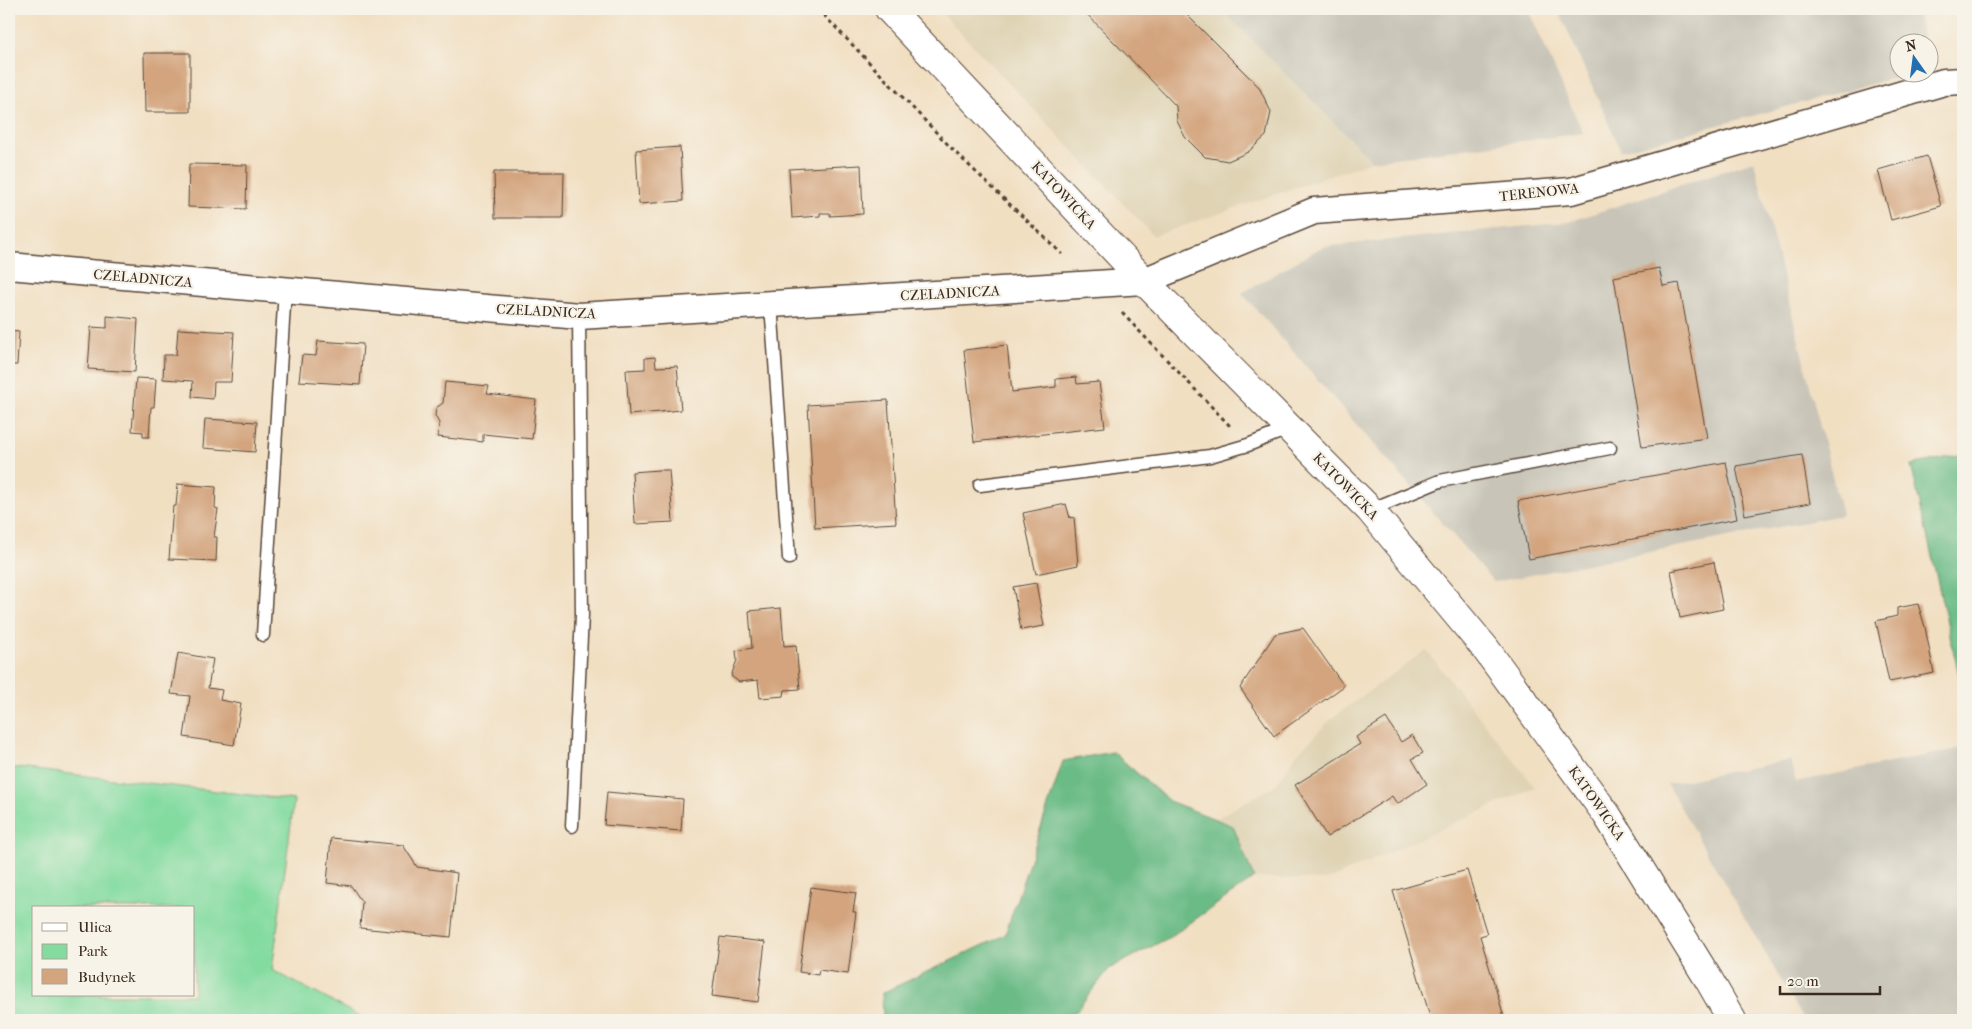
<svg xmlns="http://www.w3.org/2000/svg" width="1972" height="1029" viewBox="0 0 1972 1029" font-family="'IM FELL French Canon',serif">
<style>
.built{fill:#dfd3b4}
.industrial{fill:#c8c4b8}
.green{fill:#83dba0;stroke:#5f825f;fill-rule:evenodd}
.forest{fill:#6abb86;stroke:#527252}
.building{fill:#d3a47e}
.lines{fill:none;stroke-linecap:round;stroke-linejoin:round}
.service-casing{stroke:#564537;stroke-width:15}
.minor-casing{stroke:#564537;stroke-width:29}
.tertiary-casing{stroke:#564537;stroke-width:30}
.path{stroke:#564537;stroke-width:3;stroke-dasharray:4 4;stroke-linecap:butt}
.service{stroke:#fff;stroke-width:12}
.minor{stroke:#fff;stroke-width:26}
.tertiary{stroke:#fff;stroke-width:28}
.labels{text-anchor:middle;stroke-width:4.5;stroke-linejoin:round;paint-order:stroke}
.street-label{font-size:14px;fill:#3b2a1e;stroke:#f7f3e8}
</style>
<rect width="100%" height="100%" fill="#f7f3e8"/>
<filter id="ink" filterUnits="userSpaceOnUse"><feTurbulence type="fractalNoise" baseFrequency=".02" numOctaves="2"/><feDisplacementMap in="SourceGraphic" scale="10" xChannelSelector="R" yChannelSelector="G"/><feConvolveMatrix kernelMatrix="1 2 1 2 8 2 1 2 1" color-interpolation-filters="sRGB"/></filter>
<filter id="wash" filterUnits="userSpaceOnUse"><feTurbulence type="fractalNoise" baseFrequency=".0096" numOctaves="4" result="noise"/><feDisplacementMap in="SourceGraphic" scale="20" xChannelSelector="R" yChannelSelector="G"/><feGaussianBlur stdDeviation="1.12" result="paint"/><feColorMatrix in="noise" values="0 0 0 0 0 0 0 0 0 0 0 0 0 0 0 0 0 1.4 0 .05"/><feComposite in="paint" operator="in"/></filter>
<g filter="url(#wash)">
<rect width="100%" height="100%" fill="#f1dfc2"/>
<!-- built -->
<path class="built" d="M938 9H1221L1372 161 1154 236Z
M1426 650 1535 787 1328 880 1254 878 1233 826 1215 819 1276 785 1296 755 1332 718Z"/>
<!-- industrial -->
<path class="industrial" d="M1221 9H1528L1583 133 1372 161Z
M1558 9H1917L1923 42H1900V72L1912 73 1621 151Z
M1754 161 1842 515 1494 582 1242 293 1322 247 1568 222Z
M1963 748V1020H1804L1667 784 1790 760 1796 782Z"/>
<!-- green -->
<path class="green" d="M9 767 294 800 272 970 367 1020H9ZM34 908H194V995H34Z"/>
<!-- forest -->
<path class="forest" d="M1963 454V693L1911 465Z
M1113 752 1169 801 1233 826 1254 878 1170 937 1109 969 1069 1020H883L882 993 1005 935 1063 761Z"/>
<g id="blocks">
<!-- building -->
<path class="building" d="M1082 9H1181L1259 87 1271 112 1266 136 1248 152 1228 161 1205 157 1185 137 1177 121 1176 106Z
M144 53H190V112H145Z
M680 147 683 201 639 204 636 150Z
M1927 156 1941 206 1891 220 1878 170Z
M189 164 247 165 246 209 188 207Z
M861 165 863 214 830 216V213H820V216L792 218 789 169Z
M494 172H564L563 218H495Z
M1659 268 1663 286 1679 283 1707 438 1642 447 1614 277Z
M107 316 138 319 135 372 88 369 91 327 107 328Z
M178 329 234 332 231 382H214L213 399 192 397 193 381 163 379 164 355H176Z
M9 331 19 332 17 365H9Z
M318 341 363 344 360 385 299 381 302 355 316 356Z
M1007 345 1012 392 1056 387V379L1076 377 1077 384 1099 382 1105 427 974 442 964 350Z
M655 357 656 367 677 366 681 410 629 415 626 370 645 369V358Z
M136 378 156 379 154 407H151L149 437H143V432L132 431Z
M445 382 489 386 487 394 536 400 532 439 483 434V442L438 437 439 423 435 416 436 408 443 403Z
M888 400 896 523 815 528 808 405Z
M205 419 257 422 255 452 203 448Z
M1802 455 1810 503 1745 515 1736 466Z
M1726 462 1737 519 1529 559 1518 501Z
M659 470H669L673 522 635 524 632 472Z
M178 484 216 487 215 508 218 509 214 537H217L216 561 169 559 173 506H176Z
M1066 504 1070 518 1074 517 1078 565 1036 574 1023 513Z
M1714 562 1723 609 1680 618 1671 571Z
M1036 583 1044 626 1021 630 1013 587Z
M1918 604 1925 627 1934 673 1889 682 1876 621 1897 616V608Z
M781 608 784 646 796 645 800 689 785 690 784 696 760 698 758 680 739 682 731 676 737 660 736 651 752 648 749 611Z
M1303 628 1344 686 1274 736 1240 688 1275 634Z
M178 653 213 659 208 688 222 690 220 700 241 704 234 745 184 737 190 696 171 694Z
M1386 718 1401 742 1412 735 1423 753 1412 759 1427 784 1397 804 1392 796 1327 837 1295 785 1360 744 1356 737Z
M607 792 683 799 681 831 604 825Z
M331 838 403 845 417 867 457 873 451 937 360 928 362 902 351 886 327 883Z
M1467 870 1487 934 1480 936 1505 1020H1431L1393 891Z
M811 887 856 893 853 912H856L848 974 819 970 818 975 799 972Z
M720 937 765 942 758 1002 712 996Z"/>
</g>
</g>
<g filter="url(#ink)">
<use href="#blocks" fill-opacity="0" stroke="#564537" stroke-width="1"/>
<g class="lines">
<defs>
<path id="service" d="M771 304 789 558
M980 485 1210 456 1248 445 1290 428
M1370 510 1440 481 1610 448
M263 635 285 290
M572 826 582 615 579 316"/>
<path id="minor" d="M9 266 579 316 1144 281 1314 211 1571 191 1944 82 1963 81"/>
<path id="tertiary" d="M889 9 1144 281 1370 510 1485 648 1607 815 1709 980 1732 1020"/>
</defs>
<!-- service casing -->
<use href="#service" class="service-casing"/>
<!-- minor casing -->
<use href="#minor" class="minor-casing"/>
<!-- tertiary casing -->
<use href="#tertiary" class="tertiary-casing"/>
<!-- path -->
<path class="path" d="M818 9 957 154 1062 254
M1122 313 1230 426"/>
<!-- service -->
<use href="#service" class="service"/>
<!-- minor -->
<use href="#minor" class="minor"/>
<!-- tertiary -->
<use href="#tertiary" class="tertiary"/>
</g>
</g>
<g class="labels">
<!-- street labels -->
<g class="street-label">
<text transform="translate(1539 192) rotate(-6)" y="5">TERENOWA</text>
<text transform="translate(1064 195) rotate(47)" y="5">KATOWICKA</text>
<text transform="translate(143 278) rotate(5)" y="5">CZELADNICZA</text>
<text transform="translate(950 293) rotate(-3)" y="5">CZELADNICZA</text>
<text transform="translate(546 311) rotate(3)" y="5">CZELADNICZA</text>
<text transform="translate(1346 486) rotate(46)" y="5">KATOWICKA</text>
<text transform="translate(1597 803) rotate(55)" y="5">KATOWICKA</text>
</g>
</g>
<!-- margin -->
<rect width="1972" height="1029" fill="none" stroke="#f7f3e8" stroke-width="30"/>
<!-- legend -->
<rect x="32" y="906" width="162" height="90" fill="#f7f3e8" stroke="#aca397"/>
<rect x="42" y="923" width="25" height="8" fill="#ffffff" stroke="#aca397"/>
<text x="78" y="932" font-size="15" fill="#3b2a1e">Ulica</text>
<rect x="42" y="944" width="25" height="15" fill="#83dba0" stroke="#aca397"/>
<text x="78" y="956" font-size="15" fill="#3b2a1e">Park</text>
<rect x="42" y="969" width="25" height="15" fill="#d3a47e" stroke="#aca397"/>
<text x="78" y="982" font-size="15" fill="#3b2a1e">Budynek</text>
<!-- north arrow -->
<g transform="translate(1914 58) rotate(346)"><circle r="24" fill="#f7f3e8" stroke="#aca397"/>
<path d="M0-4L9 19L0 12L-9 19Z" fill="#1f6fb2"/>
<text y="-8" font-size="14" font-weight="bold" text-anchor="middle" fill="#3b2a1e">N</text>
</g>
<!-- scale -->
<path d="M1780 986v8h100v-8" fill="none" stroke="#3b2a1e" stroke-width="2.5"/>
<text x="1787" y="986" font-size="15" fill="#3b2a1e" stroke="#f7f3e8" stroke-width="4" paint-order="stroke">20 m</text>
</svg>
